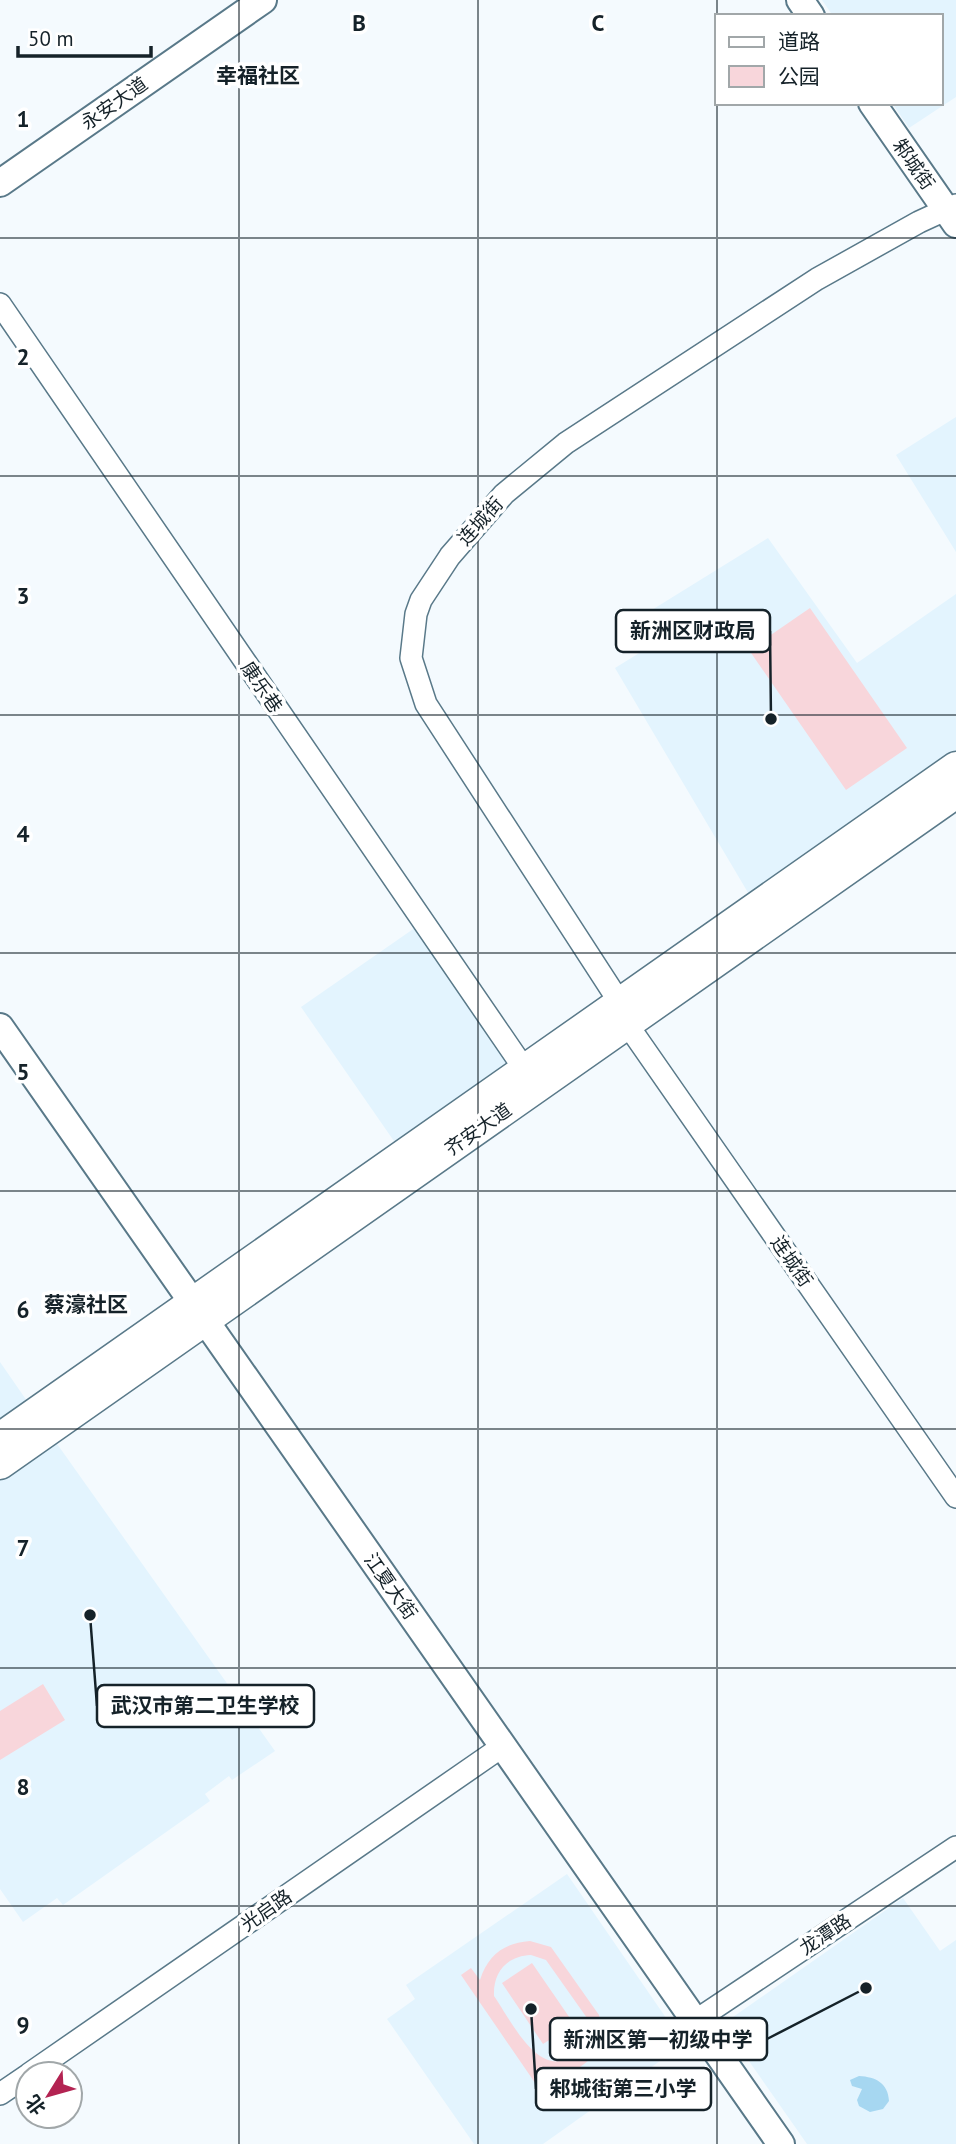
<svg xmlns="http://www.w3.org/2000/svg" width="956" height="2144" viewBox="0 0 956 2144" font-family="'PT Sans','Noto Sans SC',sans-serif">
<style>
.built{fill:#e3f4fe}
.green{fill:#f8d6db;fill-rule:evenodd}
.water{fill:#a6d7f1}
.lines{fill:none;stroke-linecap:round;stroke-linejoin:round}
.minor-casing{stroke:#597989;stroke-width:24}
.tertiary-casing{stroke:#597989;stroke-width:30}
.secondary-casing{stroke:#597989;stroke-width:33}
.minor{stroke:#fff;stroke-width:21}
.tertiary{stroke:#fff;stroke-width:26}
.secondary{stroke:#fff;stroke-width:30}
.grid{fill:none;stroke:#152229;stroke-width:2;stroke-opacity:0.55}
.labels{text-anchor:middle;stroke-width:7;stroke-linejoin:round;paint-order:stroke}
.street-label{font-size:19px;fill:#152229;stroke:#fff}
.neighbourhood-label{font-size:21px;font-weight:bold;fill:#152229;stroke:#fff}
.grid-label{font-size:23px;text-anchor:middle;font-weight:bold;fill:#152229;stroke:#fff;stroke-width:7;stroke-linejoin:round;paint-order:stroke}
.leader{fill:none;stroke:#152229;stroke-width:2.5}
.callout-dot{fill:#152229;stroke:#fff;stroke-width:2.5}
.callout{fill:#fff;stroke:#152229;stroke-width:2.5}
.callout-label{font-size:21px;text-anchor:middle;font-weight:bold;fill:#152229}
</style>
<rect width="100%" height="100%" fill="#f4fafe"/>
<!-- built -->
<path class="built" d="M822 0H956V97L909 128 892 103H940V16H833Z
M956 417V552L896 455Z
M768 538 857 663 956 594V753L750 896 615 668 649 647 634 621Z
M419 925 514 1062 396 1144 301 1007Z
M0 1362 27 1401 0 1419Z
M55 1441 275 1751 232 1780 229 1776 205 1794 210 1801 63 1905 57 1898 23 1922 0 1889V1480Z
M567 1874 684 2044 543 2144H474L387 2019 415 1999 406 1985Z
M903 1898 940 1951 956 1940V2144H807L723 2024Z"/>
<!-- green -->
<path class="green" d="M810 608 907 748 846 790 749 650Z
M43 1684 65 1720 0 1760V1711Z
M530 1941 551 1947 599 2015C608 2053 581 2078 544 2073L554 2089 544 2096 461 1975 471 1968 480 1980C488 1955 504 1943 530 1941ZM531 1955 546 1960 587 2018C589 2032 586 2044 576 2053 540 2084 511 2020 494 1996 493 1972 507 1956 531 1955Z
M532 1963 574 2024 543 2044 502 1983Z"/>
<!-- water -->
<path class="water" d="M859 2076C876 2077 888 2083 889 2101L883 2109 870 2112 859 2106 857 2100 862 2089 852 2086 850 2080Z"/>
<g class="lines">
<defs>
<path id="minor" d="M0 304 525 1070
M620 1003 426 704 411 658 416 614 421 600 450 556 504 494 566 443 817 279 919 222 956 205
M627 1024 956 1497
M695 2021 956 1847
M29 2074 503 1746
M0 2094 28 2075"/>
<path id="tertiary" d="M800 0 811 16
M872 103 956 224
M0 183 263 0
M0 1027 781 2144"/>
<path id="secondary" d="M0 1438 956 767
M0 1464 956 793"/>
</defs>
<!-- minor casing -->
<use href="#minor" class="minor-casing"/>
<!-- tertiary casing -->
<use href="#tertiary" class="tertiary-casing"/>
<!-- secondary casing -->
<use href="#secondary" class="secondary-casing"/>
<!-- minor -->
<use href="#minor" class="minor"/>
<!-- tertiary -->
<use href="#tertiary" class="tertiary"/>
<!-- secondary -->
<use href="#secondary" class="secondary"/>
</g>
<!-- grid -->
<path class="grid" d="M239 0V2144M478 0V2144M717 0V16M717 103V2144M0 238H956M0 476H956M0 715H956M0 953H956M0 1191H956M0 1429H956M0 1668H956M0 1906H956"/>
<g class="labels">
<!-- street labels -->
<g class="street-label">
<text transform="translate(114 103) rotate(-35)" y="7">永安大道</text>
<text transform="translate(914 164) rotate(55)" y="7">邾城街</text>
<text transform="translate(480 521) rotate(-48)" y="7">连城街</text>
<text transform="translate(262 687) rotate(56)" y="7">康乐巷</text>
<text transform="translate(478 1129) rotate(-35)" y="7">齐安大道</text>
<text transform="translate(792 1261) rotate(55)" y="7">连城街</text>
<text transform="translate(391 1586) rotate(55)" y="7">江夏大街</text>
<text transform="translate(266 1910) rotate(-35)" y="7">光启路</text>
<text transform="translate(825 1934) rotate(-34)" y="7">龙潭路</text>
</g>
<!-- neighbourhood labels -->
<g class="neighbourhood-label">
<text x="258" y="83">幸福社区</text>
<text x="86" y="1312">蔡濠社区</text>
</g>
</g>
<g class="grid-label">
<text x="359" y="31">B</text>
<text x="598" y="31">C</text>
<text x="23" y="127">1</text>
<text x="23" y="365">2</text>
<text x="23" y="604">3</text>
<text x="23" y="842">4</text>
<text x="23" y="1080">5</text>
<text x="23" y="1318">6</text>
<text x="23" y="1556">7</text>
<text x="23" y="1795">8</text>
<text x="23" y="2033">9</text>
</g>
<!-- callouts -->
<path class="leader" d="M771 719L770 631M90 1615L97 1706M866 1988L767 2039M531 2009L536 2089"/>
<g class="callout-dot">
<circle cx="771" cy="719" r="7"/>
<circle cx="90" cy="1615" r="7"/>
<circle cx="866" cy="1988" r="7"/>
<circle cx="531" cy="2009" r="7"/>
</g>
<g class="callout">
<rect x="616" y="610" width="154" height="42" rx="7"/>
<rect x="97" y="1685" width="217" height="42" rx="7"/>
<rect x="550" y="2018" width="217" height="42" rx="7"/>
<rect x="536" y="2068" width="175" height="42" rx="7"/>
</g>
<g class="callout-label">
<text x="693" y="638">新洲区财政局</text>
<text x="205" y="1713">武汉市第二卫生学校</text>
<text x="658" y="2047">新洲区第一初级中学</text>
<text x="623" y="2096">邾城街第三小学</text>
</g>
<!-- legend -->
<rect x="715" y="14" width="228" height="91" fill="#ffffff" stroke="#a1a7a9" stroke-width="2"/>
<rect x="729" y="37" width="35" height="10" fill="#ffffff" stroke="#a1a7a9" stroke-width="2"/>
<text x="778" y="49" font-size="21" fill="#152229">道路</text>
<rect x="729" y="66" width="35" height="21" fill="#f8d6db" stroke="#a1a7a9" stroke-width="2"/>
<text x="778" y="84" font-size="21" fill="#152229">公园</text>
<!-- north arrow -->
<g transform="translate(49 2095) rotate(233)"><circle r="33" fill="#ffffff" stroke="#a1a7a9" stroke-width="2"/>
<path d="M0-5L12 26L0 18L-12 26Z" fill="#b32352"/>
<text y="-10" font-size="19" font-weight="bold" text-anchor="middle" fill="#152229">北</text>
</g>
<!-- scale -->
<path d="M18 46v10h133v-10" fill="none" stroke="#152229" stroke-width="3.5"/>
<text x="28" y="46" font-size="21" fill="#152229" stroke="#ffffff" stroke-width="5" paint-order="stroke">50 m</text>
</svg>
